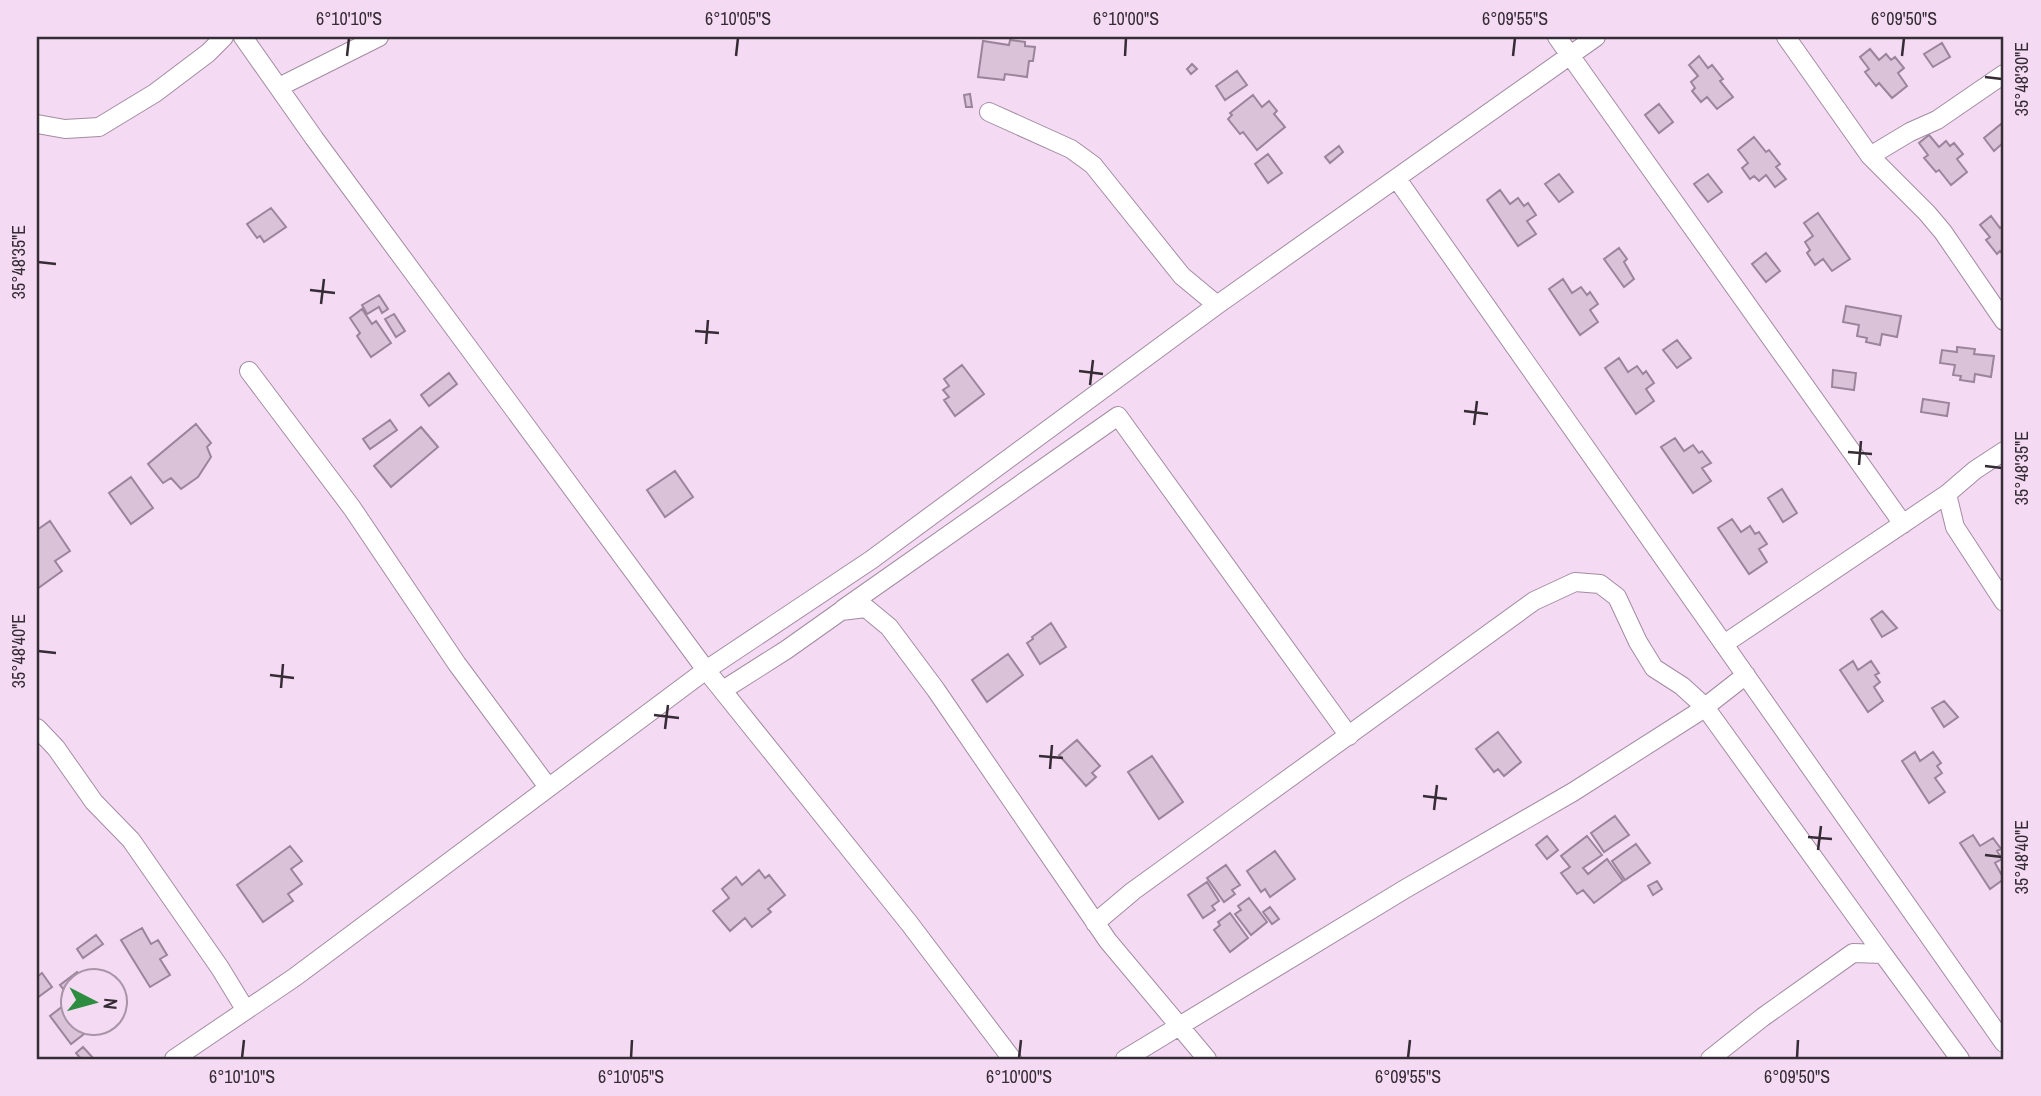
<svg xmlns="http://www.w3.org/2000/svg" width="2041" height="1096" viewBox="0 0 2041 1096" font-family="'Archivo Narrow',sans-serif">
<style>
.building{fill:#dac2d9;stroke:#9b859b;stroke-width:2}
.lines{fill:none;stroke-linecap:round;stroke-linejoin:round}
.street-casing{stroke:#a38ca2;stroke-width:20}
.street{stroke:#fff;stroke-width:18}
.ticks{fill:none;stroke:#352c35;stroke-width:2.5}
.neatline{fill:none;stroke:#352c35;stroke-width:2.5}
.ticks-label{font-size:18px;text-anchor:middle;fill:#352c35}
</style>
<rect width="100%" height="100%" fill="#f4dbf3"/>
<!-- building -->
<path class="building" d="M1010 40 1025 42V46L1035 47 1033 61H1029L1027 77 1005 74 1004 80 978 77 983 41 1009 45Z
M1942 43 1950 57 1933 67 1924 54Z
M1870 49 1879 60 1886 54 1891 60 1895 57 1904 68 1898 73 1907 86 1892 98 1879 83 1876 86 1865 72 1869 69 1860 57Z
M1699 56 1708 68 1712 65 1723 79 1720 81 1733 97 1717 109 1707 97 1701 102 1692 91 1695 88 1691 82 1698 76 1689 65Z
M1192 64 1197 69 1191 74 1187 69Z
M1237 71 1247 85 1225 100 1216 86Z
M970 94 972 107H966L964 95Z
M1253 95 1262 107 1269 101 1277 111 1274 114 1285 127 1257 150 1243 132 1240 134 1228 119 1232 115 1230 113Z
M1659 104 1673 122 1659 133 1645 115Z
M2001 124 2004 128V142L1994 151 1984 138Z
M1929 135 1939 147 1946 141 1950 146 1954 143 1963 154 1957 159 1967 172 1951 185 1939 170 1936 172 1924 158 1928 155 1919 143Z
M1754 137 1766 152 1769 150 1780 164 1776 167 1786 179 1775 187 1766 175 1759 181 1754 176 1750 179 1742 168 1748 163 1738 150Z
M1339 146 1343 152 1330 163 1325 157Z
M1268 154 1282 173 1268 183 1255 164Z
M1559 174 1573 192 1559 202 1545 184Z
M1708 174 1722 192 1708 202 1694 184Z
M1500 190 1510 204 1518 198 1524 206 1528 203 1536 215 1527 221 1536 234 1518 246 1487 200Z
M271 208 286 227 264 242 260 236 257 238 247 224Z
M1818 213 1850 259 1832 271 1823 259 1815 265 1807 253 1810 250 1805 242 1813 236 1804 223Z
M1991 216 2000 228 2004 225V256L2000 251 1997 254 1986 240 1990 237 1980 225Z
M1619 248 1627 259 1624 262 1634 279 1624 287 1604 259Z
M1766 253 1780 271 1766 282 1752 264Z
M1563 279 1572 293 1581 287 1587 295 1590 292 1598 304 1590 310 1598 322 1580 335 1549 289Z
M379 295 388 309 382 313 379 307 367 314 362 305Z
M1846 306 1901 316 1897 337 1882 334 1880 345 1866 342 1867 338 1857 336 1859 325 1843 322Z
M362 309 372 324 376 321 391 343 371 357 357 336 360 333 350 318Z
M394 314 405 331 396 337 385 319Z
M1677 340 1691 358 1677 368 1663 350Z
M1957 347 1975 349 1974 354 1994 356 1991 377 1975 374 1974 382 1960 380 1961 376 1953 375 1955 365 1940 363 1942 350 1957 352Z
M1619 358 1628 372 1637 366 1643 374 1646 371 1654 383 1646 389 1654 401 1636 414 1605 368Z
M962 365 984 394 955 416 944 400 949 397 943 390 949 386 944 379Z
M1833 370 1856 373 1854 390 1832 387Z
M449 373 457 384 429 406 421 395Z
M1923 399 1949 403 1947 416 1921 412Z
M390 420 397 430 370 449 363 439Z
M196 424 211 443 207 447 211 457 198 477 181 489 171 478 163 483 148 464Z
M421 427 438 447 391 487 374 466Z
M1675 438 1684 451 1693 445 1699 453 1702 451 1711 463 1702 468 1711 481 1693 493 1661 447Z
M675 471 693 497 665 517 647 490Z
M131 477 153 508 131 524 109 493Z
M1782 489 1797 513 1783 522 1768 498Z
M1732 519 1741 532 1750 526 1755 534 1759 532 1767 544 1759 549 1767 562 1749 574 1718 528Z
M50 521 70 551 55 561 62 571 37 589V530Z
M1882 611 1897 628 1882 637 1871 619Z
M1051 623 1066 647 1040 664 1027 643 1033 639 1032 637Z
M1008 654 1023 675 987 702 972 680Z
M1853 661 1858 670 1871 661 1879 673 1875 675 1880 682 1874 687 1883 701 1868 712 1840 670Z
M1944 701 1958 717 1944 727 1932 708Z
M1498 732 1521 762 1504 776 1498 769 1494 772 1476 749Z
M1077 740 1100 766 1092 773 1096 777 1086 786 1059 755Z
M1915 752 1920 761 1933 752 1941 763 1937 766 1942 773 1935 778 1945 792 1929 803 1902 761Z
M1152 756 1183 802 1159 819 1128 772Z
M1615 816 1629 835 1604 852 1591 833Z
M1973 835 1980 846 1993 838 2001 849 1997 851 2002 859 1995 863 2004 879 1990 889 1960 843Z
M1547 836 1558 850 1547 859 1536 845Z
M1587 836 1602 855 1583 868 1588 874 1607 859 1623 881 1594 903 1583 890 1577 894 1561 873 1570 867 1561 856Z
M1636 844 1650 863 1625 880 1612 861Z
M290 846 302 861 291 869 302 884 288 894 293 901 263 922 237 885Z
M1275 851 1295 879 1270 897 1265 889 1261 892 1247 871Z
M1226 865 1240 885 1232 890 1235 894 1224 902 1207 878Z
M759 870 765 878 769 875 785 895 768 909 771 912 752 927 745 918 730 931 713 911 729 898 722 889 736 877 742 885Z
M1657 881 1662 889 1653 895 1648 886Z
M1207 882 1219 901 1212 906 1215 910 1203 918 1188 895Z
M1249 898 1267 922 1251 935 1235 914 1241 910 1238 906Z
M1270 907 1279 919 1272 924 1263 912Z
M1230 913 1248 938 1230 952 1214 930 1220 925 1218 922Z
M142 928 151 944 158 940 167 955 160 959 170 975 150 987 121 940Z
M96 935 103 944 83 958 77 949Z
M77 972 83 979 88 975 93 981H74V1003L60 985Z
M42 973 52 987 37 998V977Z
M63 1006 84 1034 71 1044 50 1016Z
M83 1047 94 1059H81L76 1053Z"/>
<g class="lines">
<defs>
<path id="street" d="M243 37 314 138 706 670 909 923 1012 1059
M1557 37 1903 524
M1786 37 1870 156 1927 213 1943 232 2004 321
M279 87 379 37
M989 112 1071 149 1093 165 1182 276 1217 305
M37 124 65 129 99 127 155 93 208 53 224 37
M1870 156 1910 132 1937 120 2004 74
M1397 179 2004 1043
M249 371 352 508 457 664 548 787
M1947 494 1955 527 2004 602
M843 609 1118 416 1349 736
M1724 644 1947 494 1975 470 2004 451
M723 690 786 650 841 611 866 608 889 627 936 690 1108 941 1207 1059
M37 728 56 748 94 802 131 840 220 968 245 1009
M1095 923 1133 891 1534 601 1575 582 1600 584 1617 597 1638 642 1654 668 1682 686 1705 707 1883 954
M174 1059 295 977 706 670 871 560 1217 305 1596 37
M1125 1059 1405 889 1573 792 1700 711 1746 675
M1710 1059 1763 1017 1853 953 1883 954 1960 1059"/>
</defs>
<!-- street casing -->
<use href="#street" class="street-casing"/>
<!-- street -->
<use href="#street" class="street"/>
</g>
<!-- ticks -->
<path class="ticks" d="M347 56 349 38M736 56 738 38M1125 56 1126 38M1513 56 1515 38M1902 56 1904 38M1985 77 2002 79M38 262 56 264M310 290 335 293M321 304 324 279M695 331 719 333M706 344 708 320M1079 371 1103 374M1090 385 1093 360M1464 411 1488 414M1474 425 1477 401M1848 452 1872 454M1859 465 1861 441M1985 466 2002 468M38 651 56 653M270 675 294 678M281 688 283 664M654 715 679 718M665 729 668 705M1039 756 1063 758M1050 769 1052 745M1423 796 1447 799M1434 810 1437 785M1808 837 1832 839M1818 850 1821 826M1985 855 2002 857M242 1058 244 1040M631 1058 632 1040M1019 1058 1021 1040M1408 1058 1410 1040M1797 1058 1798 1040"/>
<!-- border -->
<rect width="2041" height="1096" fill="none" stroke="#f4dbf3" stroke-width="77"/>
<!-- north arrow -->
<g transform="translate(94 1002) rotate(96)"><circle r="33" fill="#f4dbf3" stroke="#a895a7" stroke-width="2"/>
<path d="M0-5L12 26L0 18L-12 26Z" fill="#2c8c3f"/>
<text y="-10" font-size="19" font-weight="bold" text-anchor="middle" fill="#352c35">N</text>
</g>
<rect x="38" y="38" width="1964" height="1020" class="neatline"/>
<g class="ticks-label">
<text x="349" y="25">6°10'10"S</text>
<text x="738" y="25">6°10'05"S</text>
<text x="1126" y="25">6°10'00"S</text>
<text x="1515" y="25">6°09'55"S</text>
<text x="1904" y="25">6°09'50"S</text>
<text transform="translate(2022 79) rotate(-90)" y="6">35°48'30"E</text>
<text transform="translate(19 262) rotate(-90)" y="6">35°48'35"E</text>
<text transform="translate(2022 468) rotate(-90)" y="6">35°48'35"E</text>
<text transform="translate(19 651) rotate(-90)" y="6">35°48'40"E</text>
<text transform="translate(2022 857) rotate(-90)" y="6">35°48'40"E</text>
<text x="242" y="1083">6°10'10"S</text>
<text x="631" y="1083">6°10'05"S</text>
<text x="1019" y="1083">6°10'00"S</text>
<text x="1408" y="1083">6°09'55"S</text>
<text x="1797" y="1083">6°09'50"S</text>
</g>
</svg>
